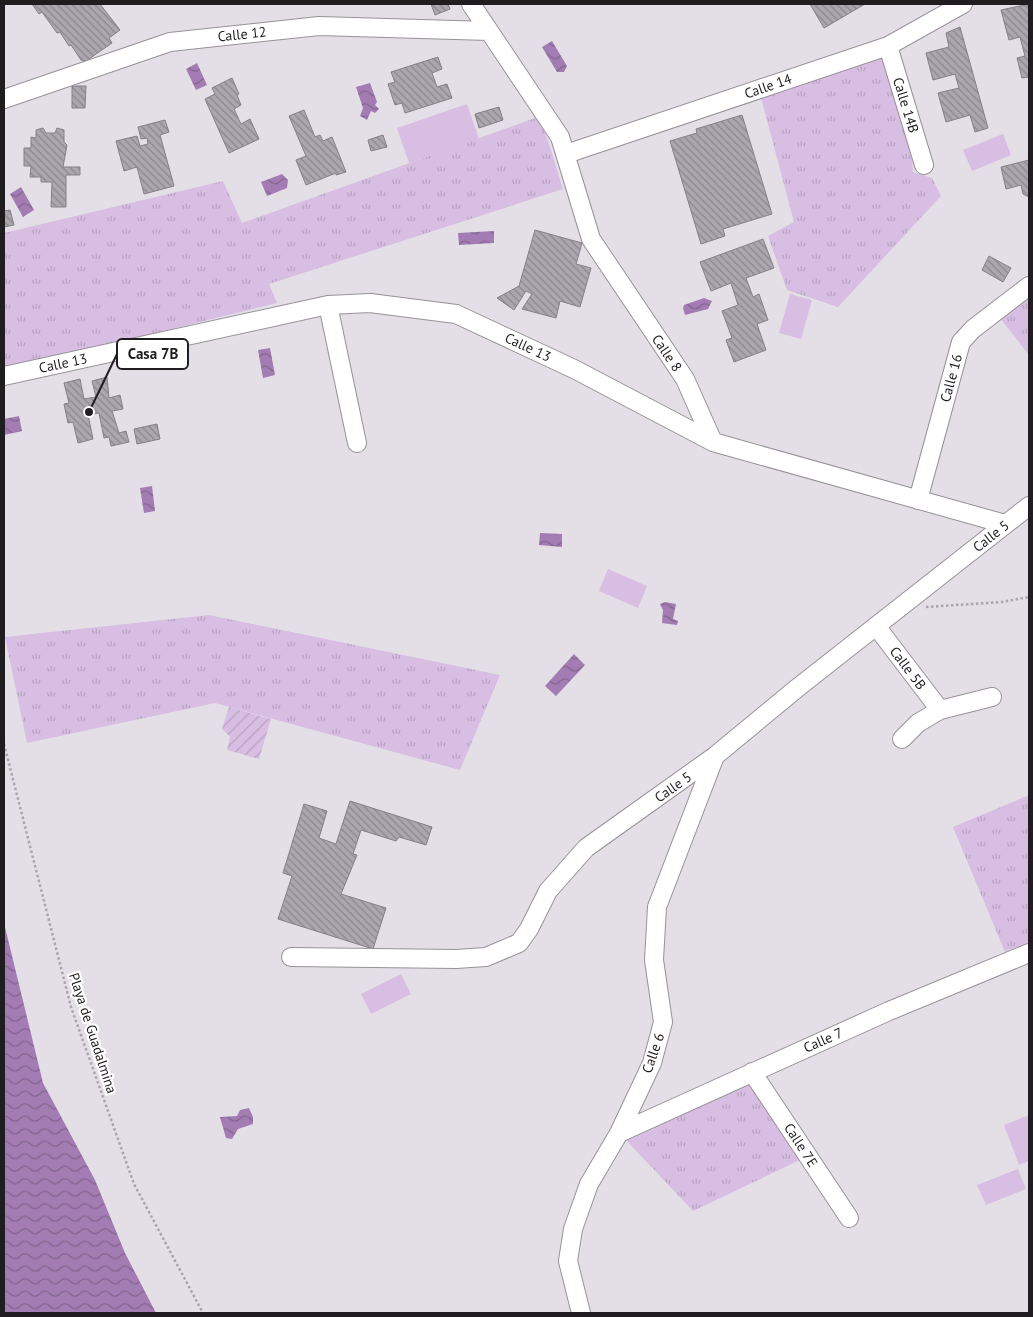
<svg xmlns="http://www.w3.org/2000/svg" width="1033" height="1317" viewBox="0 0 1033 1317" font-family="'PT Sans',sans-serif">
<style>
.grass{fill:url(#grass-tufts)}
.park{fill:#d7bee2}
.garden{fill:url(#garden-furrows)}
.water{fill:url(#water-waves)}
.building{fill:url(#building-back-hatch);stroke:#858087}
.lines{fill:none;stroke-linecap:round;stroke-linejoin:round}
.minor-casing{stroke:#979299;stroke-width:20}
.path{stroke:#a9a5ab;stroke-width:2.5;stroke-dasharray:2.5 2.5;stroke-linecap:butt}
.minor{stroke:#fff;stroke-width:18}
.labels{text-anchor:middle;stroke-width:4.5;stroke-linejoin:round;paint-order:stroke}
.street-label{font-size:14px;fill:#1f1d20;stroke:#fff}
.leader{fill:none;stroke:#1f1d20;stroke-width:2}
.callout-dot{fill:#1f1d20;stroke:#fff;stroke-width:2}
.callout{fill:#fff;stroke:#1f1d20;stroke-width:2}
.callout-label{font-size:15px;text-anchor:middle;font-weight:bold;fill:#1f1d20}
</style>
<defs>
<pattern id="grass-tufts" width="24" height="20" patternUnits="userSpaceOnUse" patternTransform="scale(1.25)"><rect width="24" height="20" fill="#d7bee2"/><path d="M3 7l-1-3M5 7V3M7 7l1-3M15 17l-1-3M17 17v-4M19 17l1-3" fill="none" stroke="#b8a3c2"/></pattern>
<pattern id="garden-furrows" width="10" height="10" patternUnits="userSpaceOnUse" patternTransform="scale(1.25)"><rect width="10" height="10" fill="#d7bee2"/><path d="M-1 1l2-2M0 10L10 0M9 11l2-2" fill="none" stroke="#b8a3c2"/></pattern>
<pattern id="water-waves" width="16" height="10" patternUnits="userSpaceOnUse" patternTransform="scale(1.25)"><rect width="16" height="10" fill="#a27cb2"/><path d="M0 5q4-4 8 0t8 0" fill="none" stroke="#836590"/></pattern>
<pattern id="building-back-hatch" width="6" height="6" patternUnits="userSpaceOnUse" patternTransform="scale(1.25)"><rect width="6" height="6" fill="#aca7ae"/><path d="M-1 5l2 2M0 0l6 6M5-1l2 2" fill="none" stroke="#8b878d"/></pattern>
</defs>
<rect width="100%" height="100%" fill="#e4dfe7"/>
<!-- grass -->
<path class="grass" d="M882 58 912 159 913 172 932 178 941 196 838 307 787 290 768 236 794 222 761 98Z
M538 117 547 138 563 189 269 284 277 303 4 370V233L223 181 242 223Z
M1029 295V355L1000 318Z
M209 615 500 675 460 770 215 703 27 743 5 637Z
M1029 795V942L1005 952 953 827Z
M752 1084 802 1159 693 1211 625 1139Z"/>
<!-- park -->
<path class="park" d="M467 104 479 139 409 163 397 128Z
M1003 134 1011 155 972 171 963 150Z
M790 294 812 300 801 339 779 333Z
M608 569 647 586 638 608 599 591Z
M401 974 411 994 371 1014 361 994Z
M1029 1115V1161L1019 1165 1004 1125Z
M1018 1169 1026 1189 986 1205 977 1185Z"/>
<!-- garden -->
<path class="garden" d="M229 707 271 719 259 759 227 750 230 737 222 729Z"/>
<!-- water -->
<path class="water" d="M552 41 567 66 564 72H557L542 47Z
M197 63 207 85 196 90 186 69Z
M370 83 377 102 375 105 379 109 375 113 371 111 367 120 360 116 363 108 356 87Z
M282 174 288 180 287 188 267 196 261 182Z
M21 187 34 210 23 217 10 194Z
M494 231V243L459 245 458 233Z
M704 298 712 301 708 309 685 315 683 308 684 305Z
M270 348 275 375 263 378 258 350Z
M19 416 22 431 4 435V419Z
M152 486 155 511 144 513 140 488Z
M540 533 562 534V547L539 545Z
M665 602 676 604 673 619 678 621 677 625 662 623 663 610 660 604Z
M574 654 585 665 556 696 545 686Z
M4 923 43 1083 95 1180 125 1253 156 1313H4Z
M249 1108 253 1117V1124L238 1129 232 1139 226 1138 220 1117 237 1116 240 1110Z"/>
<!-- building -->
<path class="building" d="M32 4H100L120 30 109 38 112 43 86 61 81 60 71 45 69 46 60 32 57 33 42 12 39 14Z
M431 4H448L450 9 435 15Z
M810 4H865L824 28Z
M1029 4V77L1022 78 1017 58 1025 56 1020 37 1009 40 1001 10Z
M960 27 988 128 975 132 970 115 946 122 938 93 959 88 955 74 933 80 926 53 949 47 946 33Z
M438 57 442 69 432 73 437 87 447 84 452 98 405 113 402 103 395 105 388 84 395 82 391 72Z
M232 78 239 94 237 95 241 105 234 109 241 124 250 119 259 139 229 153 205 99 215 94 212 88Z
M72 86H86L85 108H72Z
M499 107 503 120 479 128 475 114Z
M304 110 315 137 320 135 323 141 332 137 346 172 336 175V173L306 185 296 160 306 156 289 116Z
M742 115 772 214 723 229 725 236 701 244 670 141 697 133 696 129Z
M165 120 169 132 160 135 174 186 144 194 137 167 124 171 116 141 137 136 140 146 148 144 147 138 141 139 138 127Z
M43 128 46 133H55L57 128 64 130V142L67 145 63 167H80V175H66V207H51L52 182H41V177H30L31 166H24V148H31V137L36 138V130Z
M383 135 387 147 371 151 368 140Z
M1029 160V197L1023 194 1021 185 1006 189 1001 167Z
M10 210 14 225 4 227V211Z
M535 230 582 243 576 264 591 268 580 307 560 301 556 318 522 309 532 294 526 291 514 310 497 298 519 286Z
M763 239 774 268 746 278 753 297 759 294 768 320 757 324 766 350 734 362 726 340 732 338 722 311 738 305 731 283 711 291 700 262Z
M989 256 1011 268 1003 282 982 270Z
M107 377 109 398 120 395 123 409 112 411 119 433 126 431 129 442 111 446 109 437 104 438 99 413 88 415 93 439 78 443 73 422 68 423 64 404 69 403 64 383 80 379 84 399 96 397 92 381Z
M157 424 160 439 137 444 134 429Z
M350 801 432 827 426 845 399 837 396 841 361 830 353 854 357 855 341 894 386 908 373 949 278 919 292 876 283 873 304 804 327 811 319 838 336 844Z"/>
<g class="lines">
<defs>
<path id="minor" d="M471 4 560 137 591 239 685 379 713 442 1005 524
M888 46 924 165
M4 99 170 42 319 26 489 31
M566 154 888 46 963 4
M4 376 328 305
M357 443 328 305 370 303 456 314 574 369 713 442
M918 500 961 342 973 329 1029 286
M876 626 940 710 918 723 902 739
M940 710 992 697
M291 957 456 959 486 957 519 943 529 929 548 891 586 848 715 756 796 689 1029 506
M752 1072 849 1218
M619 1133 889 1011 1029 953
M581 1313 568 1261 573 1229 589 1184 619 1133 652 1063 663 1022 654 960 657 907 715 756"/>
</defs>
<!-- minor casing -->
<use href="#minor" class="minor-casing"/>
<!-- path -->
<path class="path" d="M926 607 1002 602 1029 597
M4 744 71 1007 134 1184 203 1313"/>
<!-- minor -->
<use href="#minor" class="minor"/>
</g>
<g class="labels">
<!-- street labels -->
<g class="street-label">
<text transform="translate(242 34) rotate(-6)" y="5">Calle 12</text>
<text transform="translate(768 86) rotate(-19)" y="5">Calle 14</text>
<text transform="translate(906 105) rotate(73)" y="5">Calle 14B</text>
<text transform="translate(528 347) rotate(25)" y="5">Calle 13</text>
<text transform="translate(667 353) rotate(56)" y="5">Calle 8</text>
<text transform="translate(63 363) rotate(-12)" y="5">Calle 13</text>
<text transform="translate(951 378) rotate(-75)" y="5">Calle 16</text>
<text transform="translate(991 536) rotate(-38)" y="5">Calle 5</text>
<text transform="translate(908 668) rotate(53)" y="5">Calle 5B</text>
<text transform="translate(673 787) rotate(-35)" y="5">Calle 5</text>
<text transform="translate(93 1033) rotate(72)" y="5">Playa de Guadalmina</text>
<text transform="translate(823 1040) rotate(-24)" y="5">Calle 7</text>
<text transform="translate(653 1053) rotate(-71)" y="5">Calle 6</text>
<text transform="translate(801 1145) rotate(57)" y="5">Calle 7E</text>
</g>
</g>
<!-- callouts -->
<path class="leader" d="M89 412L117 354"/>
<circle class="callout-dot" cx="89" cy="412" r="5"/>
<rect class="callout" x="117" y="339" width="71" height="30" rx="5"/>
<g class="callout-label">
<text x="153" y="359">Casa 7B</text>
</g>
<!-- border -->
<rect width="1033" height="1317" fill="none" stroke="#1f1d20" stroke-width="10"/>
</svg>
